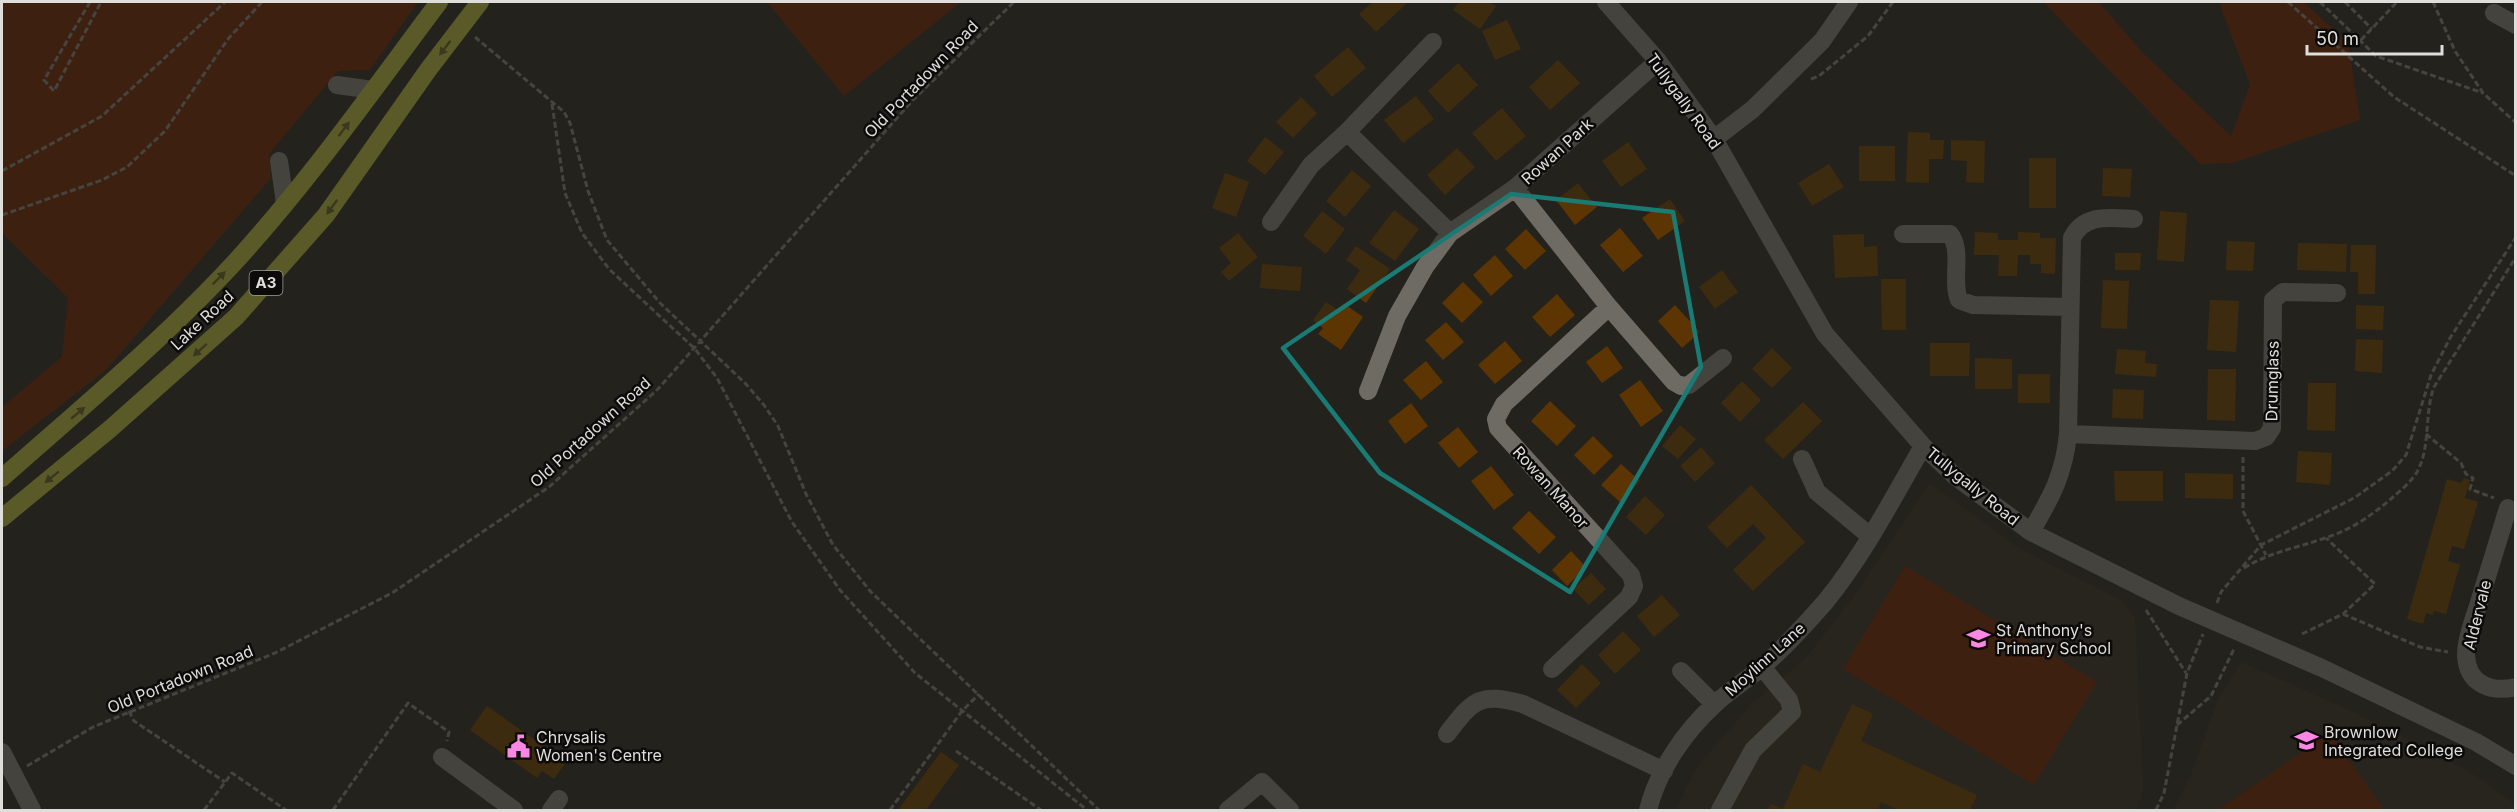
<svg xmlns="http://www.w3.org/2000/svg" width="2517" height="812" viewBox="0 0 2517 812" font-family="Inter,sans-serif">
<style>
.built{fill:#2e291f}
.green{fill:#5c1e00}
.building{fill:#5c3502}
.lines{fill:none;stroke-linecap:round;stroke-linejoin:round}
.path{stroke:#6f6d69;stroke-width:3;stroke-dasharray:6 3;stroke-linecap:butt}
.minor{stroke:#6e6b65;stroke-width:18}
.highway{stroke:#9c9c37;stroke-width:18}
.oneway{fill:#545420}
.marked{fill:none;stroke:#197b73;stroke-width:4.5;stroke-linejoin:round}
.labels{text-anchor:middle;stroke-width:5;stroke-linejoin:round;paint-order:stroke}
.shield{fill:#0c0b09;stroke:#a09f9c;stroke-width:1.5}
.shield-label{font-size:15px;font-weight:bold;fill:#dfdedb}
.street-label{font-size:16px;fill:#dfdedb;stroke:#0c0b09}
.poi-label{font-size:16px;fill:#dfdedb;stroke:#0c0b09;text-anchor:start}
</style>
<rect width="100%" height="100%" fill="#24221d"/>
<!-- built -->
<path class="built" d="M1930 483 2017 547 2123 601 2135 618 2143 788 2137 810H1676L1687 785 1703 760 1752 704 1805 659 1851 600Z
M2241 662 2351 711 2470 772 2516 805 2515 810H2173L2190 777 2218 699Z"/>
<!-- green -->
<path class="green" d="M2 2H418L370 70 338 71 269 154 271 178 106 370 2 451V407L62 357 68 298 2 233Z
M767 2H961L844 96Z
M2043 2H2099L2141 51 2231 136 2250 85 2221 8V2H2304L2348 43 2360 120 2233 163 2200 164Z
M1905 566 2097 682 2034 785 1843 669Z
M2330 733 2384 810H2218Z"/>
<!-- building -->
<path class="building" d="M1373 2H1404L1406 4 1376 32 1359 14Z
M1459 2H1489L1496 6 1480 29 1453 10Z
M1507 20 1521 49 1495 60 1482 31Z
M1348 47 1366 68 1332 97 1314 76Z
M1558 60 1580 83 1550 110 1529 87Z
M1458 63 1478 85 1448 113 1428 91Z
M1416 96 1434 119 1403 143 1384 120Z
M1301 97 1317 113 1293 138 1276 122Z
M1502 108 1526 136 1496 161 1472 133Z
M1908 132 1930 133V140H1944L1943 159H1929V183L1906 182Z
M1265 137 1284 152 1265 175 1247 161Z
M1951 140 1985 141 1984 183 1966 182 1967 161 1951 160Z
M1628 142 1647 169 1621 187 1602 161Z
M1859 146H1895V181H1859Z
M1457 148 1475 167 1445 195 1427 175Z
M2029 158H2056V208H2029Z
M1829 164 1844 187 1812 206 1798 183Z
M2103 168 2132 169 2130 197 2102 196Z
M1352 170 1371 186 1345 217 1326 201Z
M1225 173 1249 182 1236 217 1212 208Z
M1578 183 1597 207 1575 225 1556 200Z
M1670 199 1685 221 1658 240 1642 218Z
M1394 210 1419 229 1395 261 1369 243Z
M1322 211 1345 229 1326 254 1303 236Z
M2160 211 2187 213 2184 262 2157 260Z
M1620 228 1643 256 1623 272 1600 245Z
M1526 229 1546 251 1525 270 1505 249Z
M1975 232 1998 233V240H2018V232L2040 233V238H2056L2055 274 2041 273V264H2030V255H2018L2017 276H1998L1999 255H1974Z
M1238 233 1258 257 1229 281 1221 272 1231 263 1219 248Z
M1864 234V247L1877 246 1878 276 1835 278 1833 235Z
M2227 241 2255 242 2253 271 2226 270Z
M2298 243 2347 244 2346 272 2297 270Z
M2351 245H2376L2375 294H2358V272H2350Z
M1356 246 1390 269 1366 303 1347 289 1360 270 1346 260Z
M2115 253H2141L2140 270H2115Z
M1495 255 1513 276 1491 296 1473 275Z
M1262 264 1302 267 1300 291 1260 288Z
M1722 270 1738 292 1715 309 1699 287Z
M1881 279H1906V330H1882Z
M2103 280 2129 281 2127 329 2101 328Z
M1463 282 1483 302 1462 323 1442 303Z
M1557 294 1575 315 1550 337 1532 317Z
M2210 300 2239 301 2236 352 2207 350Z
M1326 302 1338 310 1343 303 1363 317 1341 350 1318 334 1323 328 1313 320Z
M1675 305 1700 332 1682 348 1658 321Z
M2356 305 2384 306 2383 330 2356 329Z
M1446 322 1464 342 1443 360 1425 340Z
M2356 339 2383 340 2382 373 2355 371Z
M1505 341 1522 361 1495 384 1478 365Z
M1930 343H1970L1969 376H1930Z
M1607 346 1623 368 1602 383 1586 362Z
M1772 348 1792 368 1772 388 1752 369Z
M2117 349 2146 351 2145 363 2157 364 2156 377 2115 374Z
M1975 358 2012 359V389H1975Z
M1426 361 1443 382 1421 400 1403 380Z
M2208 369H2236L2235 421 2207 420Z
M2018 374H2050V403H2018Z
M1640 380 1663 411 1641 427 1619 395Z
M1742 381 1761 400 1740 422 1721 403Z
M2308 383H2336L2335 431 2307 430Z
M2113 389 2144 390 2143 419 2112 418Z
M1550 401 1576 426 1557 446 1531 421Z
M1803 402 1822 421 1783 459 1764 440Z
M1411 403 1428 426 1405 444 1388 421Z
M1680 425 1696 439 1678 459 1662 446Z
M1458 427 1478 452 1459 468 1438 443Z
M1593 436 1613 456 1594 475 1574 455Z
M1701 447 1715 463 1695 482 1680 466Z
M2298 451 2332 453 2330 485 2296 482Z
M1621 464 1640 481 1620 502 1601 485Z
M1491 466 1514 495 1494 510 1471 481Z
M2114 471H2163V501H2115Z
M2185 473 2233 474V499L2185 498Z
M2464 478 2470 480 2465 498 2478 502 2464 549 2452 546 2448 561 2460 564 2446 614 2434 611 2433 615 2426 613 2423 624 2407 619 2447 479 2461 483Z
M1751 485 1805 542 1753 591 1733 570 1766 538 1753 524 1727 548 1707 527Z
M1645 496 1665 515 1646 535 1626 517Z
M1529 511 1556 537 1539 554 1512 528Z
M1571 551 1586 567 1567 586 1552 570Z
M1591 573 1606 589 1589 605 1573 589Z
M1662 595 1680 615 1654 637 1637 616Z
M1623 631 1641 650 1615 674 1598 655Z
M1582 664 1601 683 1576 708 1557 690Z
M1852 704 1873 714 1861 741 1977 795 1970 810H1899L1881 802 1878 810H1768L1771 804 1783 809 1803 764 1820 772Z
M487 706 566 762 554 779 542 771 537 778 470 730Z
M941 752 959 765 926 810H898Z"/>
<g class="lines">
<!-- path -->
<path class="path" d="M90 2 44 80 54 91 101 2
M2288 2 2394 97 2516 176
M2320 2 2376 56 2483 93
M2345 2 2372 29
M2433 2 2455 51 2483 93 2516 123
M475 37 564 112 570 123 588 191 607 240 660 303 745 383 764 405 778 426 806 494 833 545 871 592 1099 810
M2361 40 2397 2
M1811 79 1819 76 1868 36 1893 2
M552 104 565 193 582 233 609 269 695 349 717 378 792 522 840 590 915 673 1087 810
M2 171 102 116 225 2
M2 215 102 180 127 167 165 131 228 39 262 2
M2426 434 2461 463 2466 474 2473 478 2470 489 2494 498
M2243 457V511L2266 555
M2244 568C2270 552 2297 548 2325 538 2351 530 2371 516 2392 498 2400 491 2411 482 2417 472 2431 447 2424 414 2434 387L2516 257
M2217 603 2221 592 2261 545 2354 498 2392 471 2406 455 2431 375 2450 338 2516 237
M2146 610 2186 673
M2343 614 2420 647 2448 652
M2302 634 2343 614 2375 584 2326 538
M129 711 134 721 225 782
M2177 725 2211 696 2234 649
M956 751 1041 810
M27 766 93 727 275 653 392 593 549 487 658 389 911 102 1014 2
M204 810 232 773 286 810
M333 810 408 703 449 732 447 741
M890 810 962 711 979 694
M2156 810 2164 793 2187 673 2203 634"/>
<!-- minor -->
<path class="minor" d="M1606 2 1658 61 1714 139 1825 334 1923 446 1956 477 2031 532 2179 606 2322 668 2476 742 2516 766
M2494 13 2516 25
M1433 42 1347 132 1450 233
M337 85 373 90
M1714 139 1753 109 1822 41 1849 2
M279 161 285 203
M1515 188 1609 307 1674 382 1681 386 1689 385 1723 358
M1271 222 1311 165 1347 132
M1903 234H1950C1963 251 1951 280 1959 300L1973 305 2070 307
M1368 391 1397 316 1425 267 1450 233 1515 188 1658 61
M2068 434 2255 441 2266 437 2272 428 2273 300 2283 292 2337 293
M1802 459 1817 492 1870 536
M2508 508C2498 540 2488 573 2478 606 2473 621 2466 640 2466 655 2467 684 2491 693 2516 687
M2031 532C2051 497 2064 475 2068 434L2072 238C2084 213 2110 218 2134 219
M1552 669 1629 597 1634 586 1631 575 1498 428 1496 419 1504 404 1609 307
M1681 671 1714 704
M1447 734C1473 700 1479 692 1523 704L1664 771
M2 752 32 810
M442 757 514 810
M551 810 559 799
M1228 810 1262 782 1290 810
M1648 810C1658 770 1685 731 1715 704 1730 690 1747 680 1762 667 1785 647 1806 624 1826 601 1864 554 1893 498 1923 446
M1720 810 1753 750 1792 712 1789 700 1762 667"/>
<!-- highway -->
<path class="highway" d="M2 478C81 408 162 341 235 262 309 181 373 90 439 2
M2 518 110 429 236 317 326 215 428 70 480 2"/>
</g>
<!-- one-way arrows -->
<defs><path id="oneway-solid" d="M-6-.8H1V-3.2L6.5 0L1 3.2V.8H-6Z" transform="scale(1.5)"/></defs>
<g class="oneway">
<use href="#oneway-solid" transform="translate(445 48) rotate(127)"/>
<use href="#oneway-solid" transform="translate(344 129) rotate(-53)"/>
<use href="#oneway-solid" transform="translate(332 207) rotate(126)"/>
<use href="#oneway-solid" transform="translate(219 278) rotate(-45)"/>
<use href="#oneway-solid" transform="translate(200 350) rotate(138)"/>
<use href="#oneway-solid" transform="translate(78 413) rotate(-40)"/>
<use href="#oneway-solid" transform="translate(52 477) rotate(141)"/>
</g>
<!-- marked area -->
<path d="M0 0H2517V812H0ZM1511 194 1673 212 1701 367 1570 592 1380 473 1283 348Z" fill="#24221d" fill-opacity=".55" fill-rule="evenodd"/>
<path class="marked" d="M1511 194 1673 212 1701 367 1570 592 1380 473 1283 348Z"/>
<!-- icons -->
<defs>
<symbol id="school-bare" viewBox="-9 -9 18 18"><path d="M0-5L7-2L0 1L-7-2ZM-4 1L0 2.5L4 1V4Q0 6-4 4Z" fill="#fc86e4" stroke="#0c0b09" stroke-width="2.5" paint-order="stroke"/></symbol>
<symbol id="civic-bare" viewBox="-9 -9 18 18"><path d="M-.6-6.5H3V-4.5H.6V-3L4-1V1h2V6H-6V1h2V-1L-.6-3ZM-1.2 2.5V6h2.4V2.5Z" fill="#fc86e4" stroke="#0c0b09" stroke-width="2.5" paint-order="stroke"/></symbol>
</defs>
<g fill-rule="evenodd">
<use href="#school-bare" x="1962" y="622" width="33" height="33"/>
<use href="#school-bare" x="2290" y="724" width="33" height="33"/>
<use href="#civic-bare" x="502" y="730" width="33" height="33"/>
</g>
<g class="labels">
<!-- shield labels -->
<rect class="shield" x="249.5" y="271" width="33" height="24" rx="4.5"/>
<g class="shield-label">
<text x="266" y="288">A3</text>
</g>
<!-- street labels -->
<g class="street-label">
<text transform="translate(921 79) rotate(-46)" y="6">Old Portadown Road</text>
<text transform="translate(1684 101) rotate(54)" y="6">Tullygally Road</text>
<text transform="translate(1557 151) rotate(-42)" y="6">Rowan Park</text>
<text transform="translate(202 320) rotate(-43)" y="6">Lake Road</text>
<text transform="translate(2272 381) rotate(-89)" y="6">Drumglass</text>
<text transform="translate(590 432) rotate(-42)" y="6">Old Portadown Road</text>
<text transform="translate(1973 486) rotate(39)" y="6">Tullygally Road</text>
<text transform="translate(1551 487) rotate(48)" y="6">Rowan Manor</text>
<text transform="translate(2477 615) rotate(-76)" y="6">Aldervale</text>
<text transform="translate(1765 659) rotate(-42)" y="6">Moylinn Lane</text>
<text transform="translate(180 679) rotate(-22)" y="6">Old Portadown Road</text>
</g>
<!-- poi labels -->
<g class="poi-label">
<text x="1996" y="636">St Anthony's<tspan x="1996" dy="18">Primary School</tspan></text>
<text x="2324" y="738">Brownlow<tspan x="2324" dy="18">Integrated College</tspan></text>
<text x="536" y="743">Chrysalis<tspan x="536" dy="18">Women's Centre</tspan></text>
</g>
</g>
<!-- border -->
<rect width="2517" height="812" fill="none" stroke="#dfdedb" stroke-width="6"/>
<!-- scale -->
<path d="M2307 45v9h135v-9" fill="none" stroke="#dfdedb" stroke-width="3"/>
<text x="2316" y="45" font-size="18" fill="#dfdedb" stroke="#0c0b09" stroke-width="4.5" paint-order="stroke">50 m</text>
</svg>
